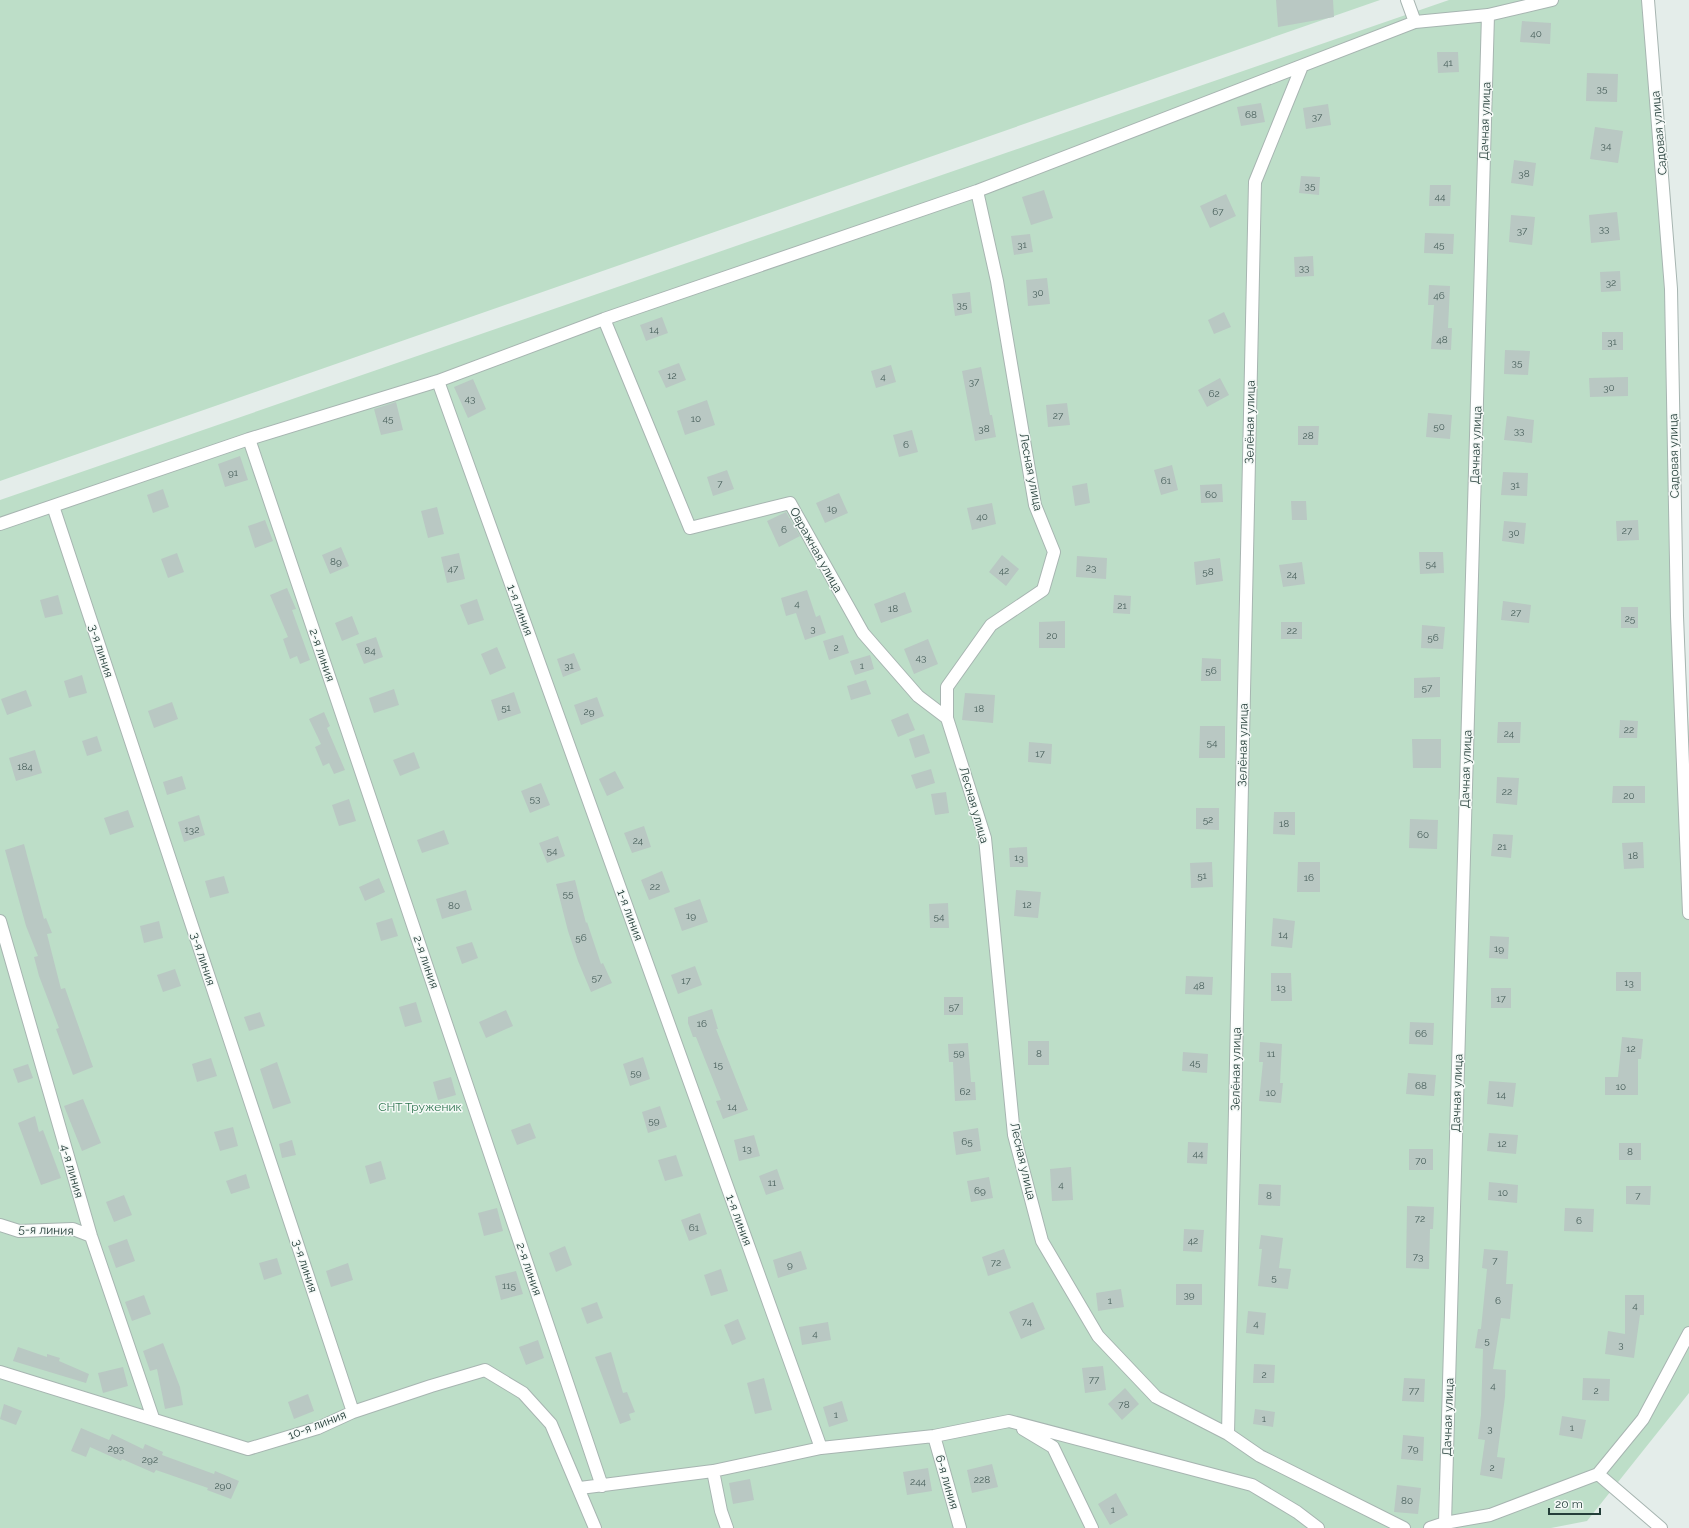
<svg xmlns="http://www.w3.org/2000/svg" width="1689" height="1528" viewBox="0 0 1689 1528" font-family="Raleway,sans-serif">
<style>
.green{fill:#bddec8}
.building{fill:#b9c8c3}
.lines{fill:none;stroke-linecap:round;stroke-linejoin:round}
.street-casing{stroke:#a7b5b1;stroke-width:14}
.street{stroke:#fff;stroke-width:12}
.labels{text-anchor:middle;stroke-width:3;stroke-linejoin:round;paint-order:stroke}
.number-label{font-size:10px;fill:#49605c}
.street-label{font-size:12px;fill:#243e39;stroke:#f5f9f7}
.park-label{font-size:12px;fill:#2e754f;stroke:#f5f9f7}
</style>
<rect width="100%" height="100%" fill="#e4edea"/>
<!-- green -->
<path class="green" d="M0 0H1380L0 481Z
M1449 0H1654L1689 737V1393L1587 1521 1551 1528H0V500Z"/>
<!-- building -->
<path class="building" d="M1276 0H1333L1334 17 1278 27Z
M1522 21 1551 23 1550 44 1520 42Z
M1437 52H1458L1459 72 1438 73Z
M1587 73 1618 74 1617 102 1586 101Z
M1261 103 1265 122 1241 126 1237 107Z
M1328 104 1331 125 1306 129 1303 108Z
M1595 127 1623 131 1618 163 1590 159Z
M1514 160 1536 163 1533 186 1511 183Z
M1301 176 1320 177 1319 195 1299 193Z
M1430 185H1451L1450 206H1429Z
M1044 190 1053 218 1031 225 1022 197Z
M1226 194 1236 216 1210 228 1200 206Z
M1617 212 1620 240 1591 243 1589 215Z
M1511 215 1535 217 1532 245 1509 242Z
M1425 233 1454 234 1453 254 1424 253Z
M1030 234 1033 252 1014 255 1011 236Z
M1313 256 1314 276 1295 277 1294 257Z
M1620 271 1621 291 1601 292 1600 272Z
M1047 278 1050 304 1028 306 1026 280Z
M1429 285 1450 286 1448 328H1452L1451 350 1431 349 1434 305H1428Z
M970 292 972 313 955 316 952 294Z
M1224 312 1231 327 1214 334 1208 320Z
M662 317 668 333 646 341 640 325Z
M1602 332H1623V350H1602Z
M1505 350 1530 351 1528 375 1504 374Z
M679 363 686 380 666 388 658 371Z
M891 365 896 382 876 388 871 371Z
M981 367 990 415H992L996 437 975 441 962 371Z
M1628 377V396L1590 397 1589 378Z
M1220 378 1229 395 1207 407 1198 390Z
M473 379 486 409 468 418 454 387Z
M707 400 715 425 685 435 677 411Z
M396 402 403 430 381 435 374 409Z
M1067 403 1070 425 1048 427 1046 405Z
M1428 413 1452 415 1450 439 1426 437Z
M1507 416 1534 420 1532 443 1504 440Z
M1298 426H1319L1318 445H1298Z
M912 430 918 452 899 457 893 435Z
M240 456 248 480 225 487 218 464Z
M1172 465 1178 490 1161 495 1154 470Z
M727 470 734 489 713 496 707 477Z
M1503 472 1528 473 1527 496 1501 495Z
M1087 483 1090 503 1075 506 1072 486Z
M1222 484 1223 502 1201 503 1200 485Z
M163 489 169 507 153 513 147 495Z
M839 493 848 513 825 523 816 503Z
M1291 501H1306L1307 520H1292Z
M992 503 996 524 972 530 967 508Z
M437 507 444 534 428 538 421 511Z
M786 512 800 536 779 547 767 521Z
M265 520 273 541 255 548 248 526Z
M1638 520 1639 540 1617 541 1616 521Z
M1504 521 1526 523 1524 544 1502 541Z
M341 547 349 566 330 574 322 555Z
M1419 552H1443L1444 573 1420 574Z
M177 553 184 572 168 578 161 559Z
M459 553 465 579 447 583 441 557Z
M1002 555 1019 569 1006 586 989 572Z
M1077 556 1107 558 1106 579 1076 577Z
M1220 558 1223 581 1196 585 1194 562Z
M1302 562 1305 584 1283 587 1279 565Z
M287 588 296 609 292 610 310 660 300 664 297 656 290 659 283 639 288 637 270 595Z
M807 590 816 617 820 615 826 633 805 640 796 613 786 616 781 598Z
M905 592 912 612 881 623 874 604Z
M58 595 63 614 45 618 40 600Z
M1114 595 1131 596 1130 614 1113 613Z
M477 599 484 620 468 625 460 605Z
M1503 601 1531 605 1529 623 1501 620Z
M1621 607H1638V628H1621Z
M352 616 359 634 342 641 335 623Z
M1065 621V648H1039V622Z
M1281 622H1302V639H1281Z
M1422 625 1445 627 1443 649 1421 648Z
M843 635 849 653 829 660 823 641Z
M376 637 383 657 364 664 356 644Z
M928 639 938 664 914 674 904 649Z
M497 647 506 668 490 675 481 654Z
M574 653 581 670 563 677 557 659Z
M870 655 874 669 855 675 850 661Z
M1202 658 1221 659V681H1201Z
M82 675 87 693 69 698 64 681Z
M1440 677V697L1414 698V678Z
M866 680 871 694 851 700 847 686Z
M394 689 399 705 374 713 369 698Z
M26 690 32 706 7 715 1 699Z
M514 692 521 713 498 721 491 700Z
M965 693 995 695 993 723 962 720Z
M597 697 604 716 581 725 574 705Z
M172 702 178 719 154 728 148 711Z
M324 712 330 726 327 728 345 770 334 774 329 763 323 766 315 747 321 744 309 719Z
M908 713 915 730 898 737 891 720Z
M1620 720 1638 721 1637 738H1619Z
M1498 722H1521L1520 743H1497Z
M1200 726H1225V758H1199Z
M924 734 930 753 915 758 909 739Z
M97 736 102 751 87 756 82 741Z
M1412 739H1441V768H1413Z
M1029 742 1052 744 1051 764 1028 762Z
M35 750 42 773 16 781 9 758Z
M414 752 420 768 400 776 393 760Z
M931 769 935 783 916 789 911 775Z
M615 771 624 788 607 796 599 779Z
M182 776 186 789 167 795 163 782Z
M1497 777 1519 778 1517 805 1496 803Z
M541 783 550 805 530 813 521 791Z
M1613 786H1645V803H1612Z
M946 792 949 813 935 815 931 794Z
M349 799 356 821 339 826 332 805Z
M1196 808H1219V830L1196 829Z
M128 810 134 827 110 835 104 818Z
M1274 812H1295V835L1273 834Z
M199 815 205 835 184 842 178 822Z
M1410 819 1438 820 1437 849 1409 848Z
M644 826 651 847 632 853 624 833Z
M444 830 449 844 422 853 417 840Z
M1493 834 1513 835 1511 858 1491 856Z
M558 836 565 856 547 863 539 843Z
M1643 842 1644 868 1624 869 1622 843Z
M24 844 44 919 46 918 52 933 47 934 61 989 65 988 93 1067 73 1075 56 1029 59 1028 39 976 34 957 38 956 26 926 5 850Z
M1027 847 1028 867H1010L1009 848Z
M1212 862 1213 887 1191 888 1190 863Z
M1298 862H1320V892H1297Z
M662 871 670 892 649 900 641 880Z
M224 876 229 893 210 898 205 881Z
M379 878 385 892 365 901 359 887Z
M575 880 586 923 587 922 601 964 603 963 612 983 591 992 578 961 568 931 556 884Z
M466 890 472 910 442 919 436 899Z
M1016 890 1041 892 1038 918 1014 916Z
M700 899 708 922 682 931 674 908Z
M948 903 949 928H930L929 904Z
M392 918 398 936 381 941 376 923Z
M1273 918 1295 921 1292 948 1271 946Z
M159 921 163 938 144 943 140 926Z
M1490 936 1509 937 1508 959 1489 958Z
M472 942 478 958 462 964 456 947Z
M695 966 702 985 678 994 671 975Z
M175 969 181 986 163 992 157 975Z
M1616 972H1641V991H1616Z
M1271 973H1291L1292 1001H1271Z
M1186 976 1213 977 1212 995 1185 994Z
M1491 988H1511V1008H1491Z
M944 997H963V1015H944Z
M416 1002 422 1022 405 1027 399 1007Z
M712 1009 718 1029H716L748 1110 723 1119 716 1101 721 1100 696 1037H693L688 1023V1017Z
M506 1010 513 1026 486 1038 479 1022Z
M260 1012 265 1026 249 1031 244 1017Z
M1410 1022 1434 1023 1433 1045 1409 1044Z
M1622 1037 1643 1039 1641 1059H1638V1095H1605V1077H1618Z
M1028 1041H1049V1065H1028Z
M1260 1042 1282 1044 1280 1083H1283L1281 1103 1259 1101 1263 1062H1259Z
M968 1043 971 1082H975L976 1100 955 1101 953 1062H949L948 1044Z
M1183 1052 1208 1054 1207 1073 1182 1071Z
M643 1057 650 1079 630 1086 623 1064Z
M211 1058 217 1076 197 1082 192 1064Z
M277 1062 291 1103 273 1109 260 1069Z
M28 1064 33 1078 18 1083 13 1069Z
M1408 1073 1436 1075 1434 1096 1406 1094Z
M451 1077 456 1095 438 1100 433 1082Z
M1489 1081 1516 1083 1513 1107 1487 1104Z
M83 1099 101 1143 82 1151 64 1106Z
M660 1106 667 1127 648 1133 642 1112Z
M35 1116 39 1132 43 1130 61 1178 41 1185 18 1123Z
M530 1123 536 1138 517 1145 511 1130Z
M233 1127 238 1146 220 1151 214 1132Z
M978 1128 981 1151 956 1155 953 1132Z
M1489 1133 1518 1135 1516 1154 1487 1151Z
M754 1135 760 1156 739 1161 734 1140Z
M292 1140 296 1155 282 1158 279 1144Z
M1188 1142 1208 1143 1207 1164 1187 1163Z
M1619 1143H1641V1160H1619Z
M1409 1149H1433V1170H1409Z
M676 1155 683 1176 665 1181 658 1160Z
M381 1161 386 1179 370 1184 365 1166Z
M1071 1167 1073 1200 1052 1201 1050 1169Z
M777 1169 784 1189 766 1195 759 1176Z
M246 1174 250 1188 231 1194 226 1181Z
M989 1177 993 1198 971 1202 967 1181Z
M1489 1182 1518 1185 1517 1203 1488 1200Z
M1259 1184 1281 1185 1280 1206 1258 1205Z
M1626 1186H1651L1650 1205 1626 1204Z
M124 1195 132 1215 114 1222 106 1202Z
M1407 1206 1434 1207 1433 1229H1430L1429 1269 1406 1268Z
M497 1208 503 1231 484 1236 478 1213Z
M1565 1208 1594 1209 1593 1232 1564 1231Z
M700 1213 707 1234 689 1241 681 1220Z
M1184 1229 1204 1230 1202 1252 1183 1251Z
M1261 1235 1283 1238 1279 1268 1291 1269 1288 1289 1258 1286 1262 1249H1259Z
M127 1239 135 1261 116 1268 108 1246Z
M565 1246 572 1265 556 1272 549 1253Z
M1004 1249 1011 1268 988 1276 982 1257Z
M1484 1249 1508 1251 1506 1284H1513L1510 1319 1501 1318 1493 1369 1506 1370 1505 1397 1497 1457 1505 1458 1502 1479 1480 1475 1485 1440 1478 1439 1481 1415 1483 1349 1475 1348 1478 1329H1481L1487 1269 1482 1268Z
M801 1251 807 1269 778 1278 773 1260Z
M277 1258 282 1274 264 1280 259 1263Z
M348 1263 353 1280 331 1287 326 1271Z
M721 1269 728 1291 711 1296 704 1275Z
M516 1271 523 1294 501 1300 495 1276Z
M1176 1284H1202V1305H1176Z
M1121 1289 1124 1307 1098 1311 1096 1293Z
M144 1295 151 1314 132 1321 125 1302Z
M1625 1295H1644V1315H1640L1634 1358 1605 1354 1608 1331 1625 1334Z
M597 1302 603 1318 587 1324 581 1308Z
M1033 1302 1045 1329 1021 1339 1009 1312Z
M1248 1311 1266 1313 1264 1335 1246 1333Z
M738 1319 746 1339 732 1345 724 1325Z
M828 1322 831 1340 802 1345 799 1327Z
M538 1340 544 1358 526 1365 519 1347Z
M163 1343 180 1387 183 1405 165 1409 157 1369 150 1371 143 1351Z
M18 1347 47 1357V1354L60 1358 59 1361 89 1374 86 1383 13 1361Z
M611 1352 623 1393 627 1392 635 1412 629 1414 631 1420 620 1424 595 1357Z
M1254 1364 1275 1365 1274 1383H1253Z
M1103 1366 1106 1390 1085 1393 1082 1368Z
M123 1367 128 1386 103 1393 98 1373Z
M764 1378 772 1410 755 1414 747 1383Z
M1404 1378 1425 1379 1424 1402 1402 1401Z
M1583 1378 1610 1379 1609 1401 1582 1400Z
M1125 1388 1139 1404 1122 1420 1108 1404Z
M308 1394 314 1411 294 1419 288 1402Z
M842 1401 848 1421 829 1427 823 1407Z
M4 1404 22 1411 16 1425 0 1419Z
M1255 1409 1275 1412 1273 1427 1253 1424Z
M1562 1416 1586 1420 1582 1439 1559 1435Z
M81 1428 109 1440 112 1434 143 1449 145 1444 163 1452 162 1455 214 1474 215 1471 239 1481 231 1499 207 1490 208 1488 156 1470 154 1473 122 1459 121 1461 90 1447 86 1457 71 1451Z
M1403 1435 1424 1437 1423 1461 1401 1459Z
M992 1464 998 1487 972 1493 967 1470Z
M928 1468 932 1491 907 1495 903 1472Z
M750 1479 754 1500 733 1504 729 1483Z
M1397 1485 1421 1488 1418 1514 1394 1512Z
M1116 1493 1128 1515 1110 1525 1098 1504Z"/>
<g class="lines">
<defs>
<path id="street" d="M1407 0 1415 22 1488 15 1552 0
M1648 0 1671 289 1677 616 1689 913
M977 191 997 281 1035 505 1054 552 1043 590 991 625 947 687V718L985 838 1014 1135 1042 1241 1098 1336 1156 1397 1228 1434 1260 1456 1404 1528
M604 319 690 528 790 503 863 633 918 696 947 718
M438 381 821 1448
M249 439 602 1486
M53 506 353 1412
M0 524 249 439 438 381 604 319 977 191 1415 22
M0 921 91 1236 153 1418
M0 1225 19 1231 73 1229 91 1236
M0 1372 248 1449 318 1428 353 1412 431 1386 485 1370 523 1393 551 1424 595 1528
M1023 1429 1053 1447 1092 1528
M1228 1434 1255 182 1302 66
M934 1436 960 1528
M713 1471 721 1511 727 1528
M1598 1474 1643 1419 1689 1333
M1598 1474 1661 1528
M580 1488 713 1471 821 1448 934 1436 1009 1421 1252 1485 1297 1512 1318 1528
M1445 1523 1488 15
M1430 1528 1445 1523 1490 1515 1598 1474"/>
</defs>
<!-- street casing -->
<use href="#street" class="street-casing"/>
<!-- street -->
<use href="#street" class="street"/>
</g>
<g class="labels">
<!-- number labels -->
<g class="number-label">
<text x="1536" y="37">40</text>
<text x="1448" y="66">41</text>
<text x="1602" y="92">35</text>
<text x="1251" y="118">68</text>
<text x="1317" y="120">37</text>
<text x="1606" y="149">34</text>
<text x="1524" y="177">38</text>
<text x="1310" y="189">35</text>
<text x="1440" y="200">44</text>
<text x="1218" y="215">67</text>
<text x="1604" y="232">33</text>
<text x="1522" y="234">37</text>
<text x="1022" y="248">31</text>
<text x="1439" y="248">45</text>
<text x="1304" y="271">33</text>
<text x="1611" y="286">32</text>
<text x="1038" y="296">30</text>
<text x="1439" y="299">46</text>
<text x="962" y="308">35</text>
<text x="654" y="333">14</text>
<text x="1442" y="343">48</text>
<text x="1612" y="345">31</text>
<text x="1517" y="366">35</text>
<text x="672" y="379">12</text>
<text x="883" y="380">4</text>
<text x="974" y="385">37</text>
<text x="1609" y="391">30</text>
<text x="1214" y="397">62</text>
<text x="470" y="402">43</text>
<text x="1058" y="419">27</text>
<text x="388" y="422">45</text>
<text x="696" y="422">10</text>
<text x="1439" y="430">50</text>
<text x="984" y="432">38</text>
<text x="1519" y="434">33</text>
<text x="1308" y="439">28</text>
<text x="906" y="448">6</text>
<text x="233" y="476">91</text>
<text x="1166" y="484">61</text>
<text x="720" y="487">7</text>
<text x="1515" y="488">31</text>
<text x="1211" y="498">60</text>
<text x="832" y="512">19</text>
<text x="982" y="520">40</text>
<text x="784" y="533">6</text>
<text x="1627" y="534">27</text>
<text x="1514" y="536">30</text>
<text x="336" y="565">89</text>
<text x="1431" y="567">54</text>
<text x="1091" y="571">23</text>
<text x="453" y="572">47</text>
<text x="1004" y="574">42</text>
<text x="1208" y="575">58</text>
<text x="1292" y="578">24</text>
<text x="797" y="607">4</text>
<text x="1122" y="609">21</text>
<text x="893" y="612">18</text>
<text x="1516" y="616">27</text>
<text x="1630" y="622">25</text>
<text x="813" y="632">3</text>
<text x="1292" y="634">22</text>
<text x="1052" y="639">20</text>
<text x="1433" y="641">56</text>
<text x="836" y="651">2</text>
<text x="370" y="654">84</text>
<text x="921" y="661">43</text>
<text x="569" y="669">31</text>
<text x="862" y="669">1</text>
<text x="1211" y="674">56</text>
<text x="1427" y="691">57</text>
<text x="506" y="711">51</text>
<text x="979" y="712">18</text>
<text x="589" y="715">29</text>
<text x="1629" y="733">22</text>
<text x="1509" y="737">24</text>
<text x="1212" y="746">54</text>
<text x="1040" y="757">17</text>
<text x="25" y="770">184</text>
<text x="1507" y="795">22</text>
<text x="1629" y="799">20</text>
<text x="535" y="802">53</text>
<text x="1208" y="823">52</text>
<text x="1284" y="827">18</text>
<text x="192" y="833">132</text>
<text x="1423" y="838">60</text>
<text x="638" y="844">24</text>
<text x="1502" y="850">21</text>
<text x="552" y="854">54</text>
<text x="1633" y="859">18</text>
<text x="1019" y="861">13</text>
<text x="1202" y="879">51</text>
<text x="1309" y="881">16</text>
<text x="655" y="890">22</text>
<text x="568" y="897">55</text>
<text x="1027" y="908">12</text>
<text x="454" y="909">80</text>
<text x="691" y="919">19</text>
<text x="939" y="920">54</text>
<text x="1283" y="938">14</text>
<text x="581" y="941">56</text>
<text x="1499" y="952">19</text>
<text x="597" y="981">57</text>
<text x="686" y="984">17</text>
<text x="1629" y="986">13</text>
<text x="1199" y="989">48</text>
<text x="1281" y="991">13</text>
<text x="1501" y="1002">17</text>
<text x="954" y="1010">57</text>
<text x="702" y="1027">16</text>
<text x="1421" y="1037">66</text>
<text x="1631" y="1052">12</text>
<text x="959" y="1056">59</text>
<text x="1039" y="1057">8</text>
<text x="1271" y="1057">11</text>
<text x="1195" y="1066">45</text>
<text x="718" y="1068">15</text>
<text x="636" y="1076">59</text>
<text x="1421" y="1089">68</text>
<text x="1621" y="1090">10</text>
<text x="965" y="1095">62</text>
<text x="1271" y="1096">10</text>
<text x="1501" y="1098">14</text>
<text x="732" y="1110">14</text>
<text x="654" y="1124">59</text>
<text x="967" y="1145">65</text>
<text x="1502" y="1147">12</text>
<text x="747" y="1152">13</text>
<text x="1630" y="1155">8</text>
<text x="1198" y="1157">44</text>
<text x="1421" y="1164">70</text>
<text x="772" y="1186">11</text>
<text x="1061" y="1188">4</text>
<text x="980" y="1194">69</text>
<text x="1503" y="1196">10</text>
<text x="1269" y="1199">8</text>
<text x="1638" y="1199">7</text>
<text x="1420" y="1222">72</text>
<text x="1579" y="1224">6</text>
<text x="694" y="1231">61</text>
<text x="1193" y="1244">42</text>
<text x="1418" y="1260">73</text>
<text x="1495" y="1264">7</text>
<text x="996" y="1266">72</text>
<text x="790" y="1268">9</text>
<text x="1274" y="1281">5</text>
<text x="509" y="1289">115</text>
<text x="1189" y="1298">39</text>
<text x="1110" y="1304">1</text>
<text x="1498" y="1304">6</text>
<text x="1635" y="1309">4</text>
<text x="1027" y="1325">74</text>
<text x="1256" y="1327">4</text>
<text x="815" y="1337">4</text>
<text x="1487" y="1344">5</text>
<text x="1621" y="1348">3</text>
<text x="1264" y="1378">2</text>
<text x="1094" y="1383">77</text>
<text x="1493" y="1389">4</text>
<text x="1414" y="1394">77</text>
<text x="1596" y="1394">2</text>
<text x="1124" y="1408">78</text>
<text x="836" y="1418">1</text>
<text x="1264" y="1422">1</text>
<text x="1572" y="1431">1</text>
<text x="1490" y="1432">3</text>
<text x="116" y="1452">293</text>
<text x="1413" y="1452">79</text>
<text x="150" y="1463">292</text>
<text x="1492" y="1471">2</text>
<text x="982" y="1483">228</text>
<text x="918" y="1485">244</text>
<text x="223" y="1489">290</text>
<text x="1407" y="1504">80</text>
<text x="1113" y="1513">1</text>
</g>
<!-- street labels -->
<g class="street-label">
<text transform="translate(1485 121) rotate(-88)" y="4">Дачная улица</text>
<text transform="translate(1659 133) rotate(-95)" y="4">Садовая улица</text>
<text transform="translate(1250 422) rotate(-89)" y="4">Зелёная улица</text>
<text transform="translate(1476 445) rotate(-88)" y="4">Дачная улица</text>
<text transform="translate(1674 456) rotate(-91)" y="4">Садовая улица</text>
<text transform="translate(1031 472) rotate(79)" y="4">Лесная улица</text>
<text transform="translate(816 550) rotate(61)" y="4">Овражная улица</text>
<text transform="translate(520 610) rotate(70)" y="4">1-я линия</text>
<text transform="translate(101 651) rotate(72)" y="4">3-я линия</text>
<text transform="translate(322 655) rotate(71)" y="4">2-я линия</text>
<text transform="translate(1243 745) rotate(-89)" y="4">Зелёная улица</text>
<text transform="translate(1466 769) rotate(-88)" y="4">Дачная улица</text>
<text transform="translate(974 805) rotate(74)" y="4">Лесная улица</text>
<text transform="translate(630 915) rotate(70)" y="4">1-я линия</text>
<text transform="translate(203 959) rotate(72)" y="4">3-я линия</text>
<text transform="translate(426 962) rotate(71)" y="4">2-я линия</text>
<text transform="translate(1236 1069) rotate(-89)" y="4">Зелёная улица</text>
<text transform="translate(1457 1093) rotate(-88)" y="4">Дачная улица</text>
<text transform="translate(1023 1161) rotate(77)" y="4">Лесная улица</text>
<text transform="translate(72 1171) rotate(74)" y="4">4-я линия</text>
<text transform="translate(739 1220) rotate(70)" y="4">1-я линия</text>
<text transform="translate(46 1230) rotate(2)" y="4">5-я линия</text>
<text transform="translate(305 1266) rotate(72)" y="4">3-я линия</text>
<text transform="translate(529 1269) rotate(71)" y="4">2-я линия</text>
<text transform="translate(1448 1417) rotate(-88)" y="4">Дачная улица</text>
<text transform="translate(317 1425) rotate(-21)" y="4">10-я линия</text>
<text transform="translate(947 1482) rotate(74)" y="4">6-я линия</text>
</g>
<!-- park labels -->
<g class="park-label">
<text x="420" y="1111">СНТ Труженик</text>
</g>
</g>
<!-- scale -->
<path d="M1549 1508v6h51v-6" fill="none" stroke="#243e39" stroke-width="2"/>
<text x="1555" y="1508" font-size="12" fill="#243e39" stroke="#f5f9f7" stroke-width="3" paint-order="stroke">20 m</text>
</svg>
